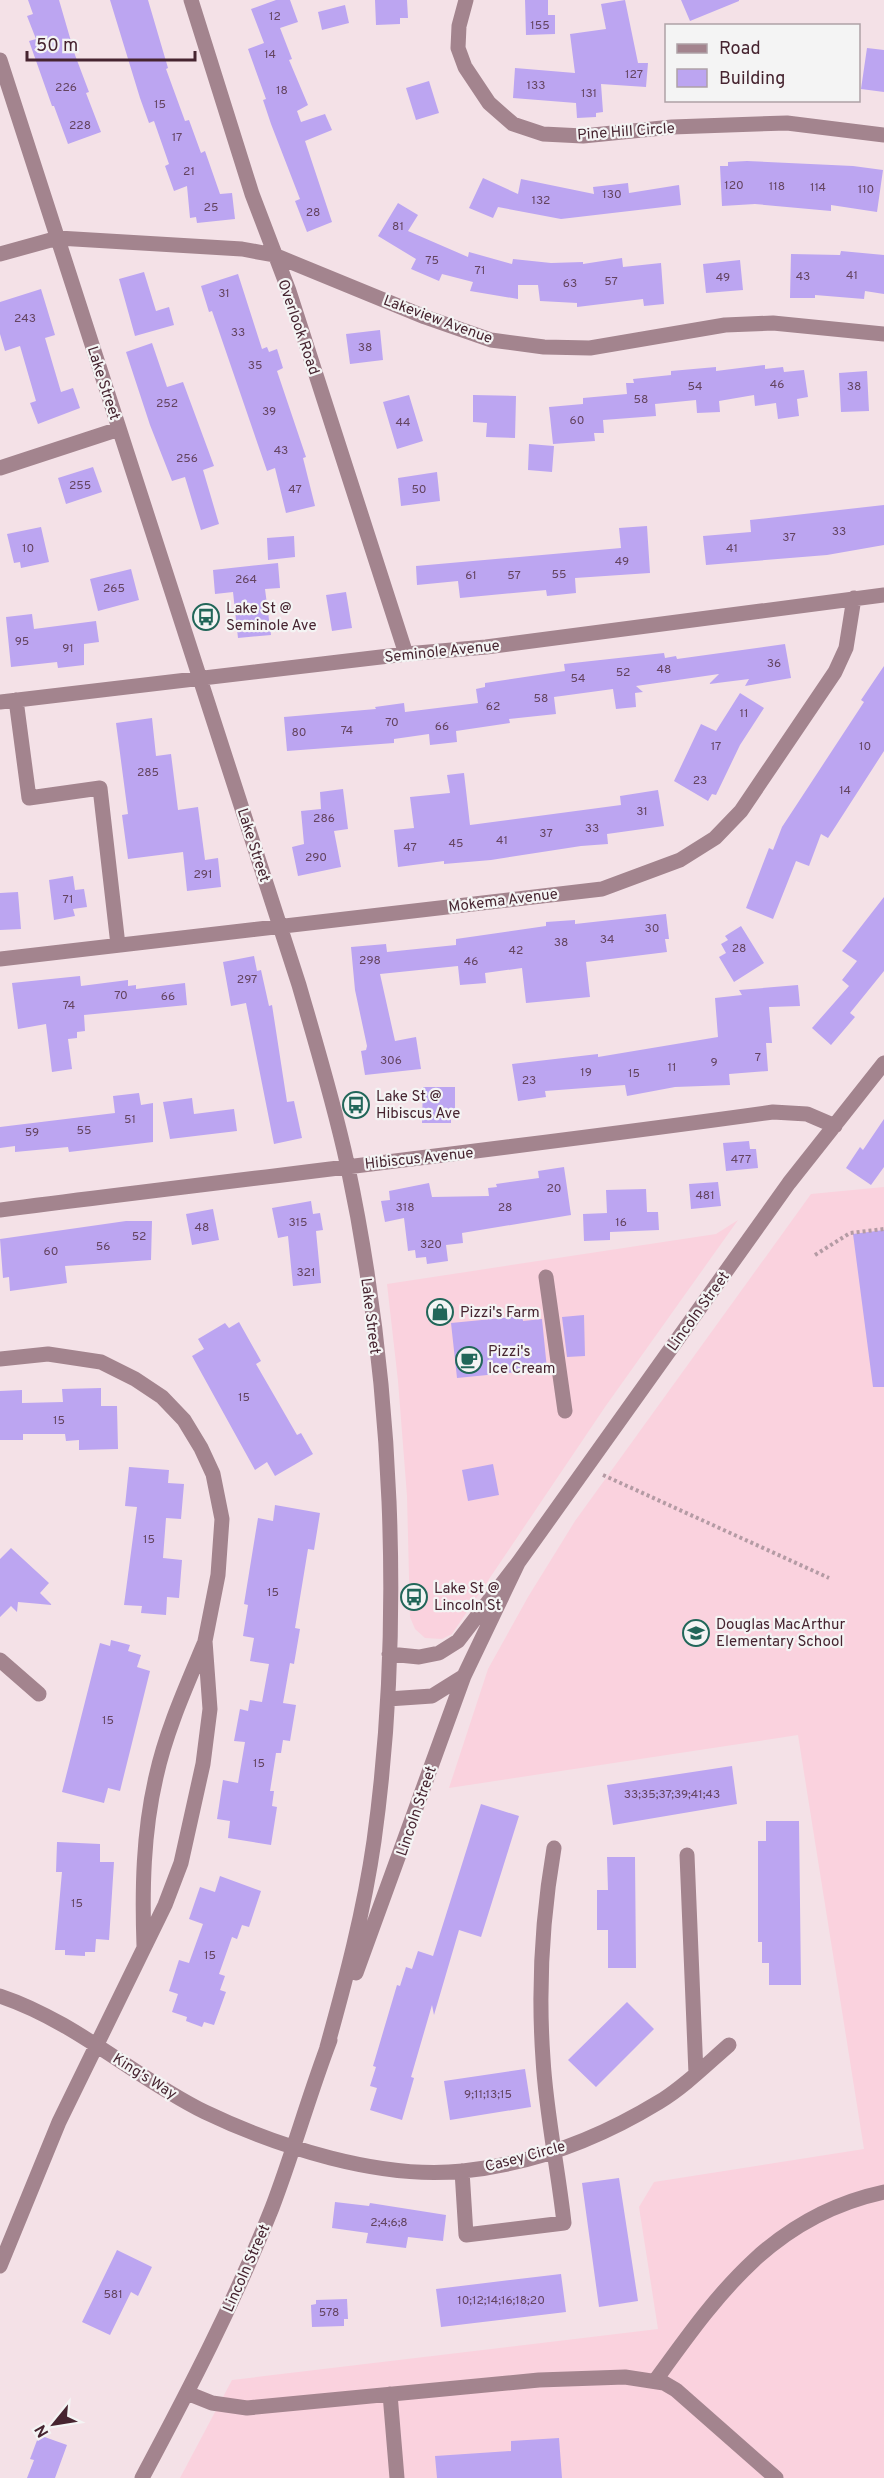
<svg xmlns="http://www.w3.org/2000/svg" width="884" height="2478" viewBox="0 0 884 2478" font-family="Overpass,sans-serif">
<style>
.built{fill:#fad2de}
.building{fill:#bca5f1}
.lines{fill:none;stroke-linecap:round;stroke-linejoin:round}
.path{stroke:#b49ba4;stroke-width:4;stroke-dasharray:3 3;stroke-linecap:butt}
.minor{stroke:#a3848e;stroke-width:15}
.labels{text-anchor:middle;stroke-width:4.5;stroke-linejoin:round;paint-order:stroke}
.number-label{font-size:12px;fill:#644460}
.street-label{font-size:15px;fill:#462430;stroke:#f4f4f4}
.poi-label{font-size:15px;fill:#462430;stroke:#f4f4f4;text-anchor:start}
</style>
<rect width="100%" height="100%" fill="#f4e1e7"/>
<!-- built -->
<path class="built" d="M884 1187V2478H180L232 2380 658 2329 639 2207 654 2182 864 2149 798 1735 449 1788 488 1669 528 1597 575 1521 811 1194Z
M738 1220 605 1407 452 1634 442 1639 425 1638 415 1629 410 1617 407 1496 398 1381 387 1284 716 1234Z"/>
<!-- building -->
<path class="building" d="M28 0H59L75 55 89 92 86 93 101 132 68 144 54 106H52L29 41 36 39 27 16 33 14Z
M110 0H148L168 68 166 69 185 121 189 120 201 153 205 151 220 194 232 193 235 219 197 223 196 217 190 218 187 186 174 191 165 166 169 164 154 121 149 123 140 98Z
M276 0H290L298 22 280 28 292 59 289 60 308 105 297 111 301 122 325 114 332 130 305 141 332 222 307 232 295 201 300 199 271 124 263 100 266 99 248 49 264 43 251 9Z
M375 0H407L408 18H400V24L376 25Z
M525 0H548V15H555V34L526 35Z
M625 0 638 63H648L646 87 601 84 603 112 596 113V117L577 118 576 103 513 98 515 68 575 73 570 34 606 29 601 4Z
M681 0H739V1L690 21Z
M345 5 349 23 322 30 318 12Z
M867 48 884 50V92L861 89Z
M429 81 439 113 416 120 406 88Z
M747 161 853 166 883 170 877 212 831 205V211L755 204 722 206 720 166H728V162Z
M483 178 518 194 521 179 594 194 593 187 628 183 629 193 679 185 681 205 561 219 498 207 493 218 469 208Z
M398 203 418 215 408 231 468 257 469 252 512 264 513 259 551 263 583 262V264L622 258 623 267 661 263 664 304 644 306 643 299 577 307V303L540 301 538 285H518V299L470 291 473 282 442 274 439 281 411 269 416 259 378 236Z
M841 251 884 255V294L865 291 864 299 815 295V298H790L791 254 840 255Z
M740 260 743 290 706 293 703 264Z
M144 272 156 311 169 307 174 325 135 336 119 279Z
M238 274 262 349 267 347 269 352 277 349 283 368 277 371 306 457 303 458 315 506 286 513 275 468 267 471 212 311 209 312 201 286Z
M41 289 55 335 45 338 61 392 73 388 80 408 38 424 30 403 36 401 20 346 5 351 0 334V302Z
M380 330 383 360 350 364 346 334Z
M152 343 167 387 183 382 214 466 203 470 219 524 201 530 185 477 172 481 150 425 126 352Z
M765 365V369L783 367 784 372 804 370 808 397 797 399 799 416 778 419 776 403 755 406 754 395 719 401 720 412 697 413 696 400 655 404 656 416 603 420 604 433H594L595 441 553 444 549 407 583 404V398L627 394 626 383H634L633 379 671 375V371L716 367V371Z
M867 371 869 411 841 412 839 373Z
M409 395 423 441 397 449 383 402Z
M473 395 516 396 515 438 486 437 487 423 473 422Z
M529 444 554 446 552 472 528 470Z
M93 467 102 492 66 504 58 478Z
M437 472 440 501 401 506 398 478Z
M884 505V545L827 555 706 565 703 536 751 532 750 520Z
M647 526 650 573 575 578 576 593 547 596 546 590 460 598 458 581 417 585 416 566 621 548 619 528Z
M41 527 49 562 21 568 20 562 14 563 7 534Z
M294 536 295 557 268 560 267 538Z
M278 563 280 588 265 589 271 635 238 638 233 592 215 594 213 570Z
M131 569 139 600 98 611 90 579Z
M346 592 352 628 332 631 326 595Z
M32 614 34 629 96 621 99 642 84 644V665L58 668 57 662 11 667 6 617Z
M785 644 791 678 745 686 749 679 709 684 719 674 636 686 643 692 635 693 636 707 616 709 613 689 554 697 556 714 509 719 510 723 456 731 457 742 430 745 429 734 394 739V743L287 751 284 717 376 709 375 707 404 703 405 712 478 703 476 689 485 687V683L565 671 564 664 664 653 665 658 676 656 677 659Z
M884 666V751L828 838 821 834 809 866 796 861 773 919 746 908 769 848 773 850 782 827 864 702 861 700Z
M740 693 764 708 740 745 716 795 712 794 708 801 674 781 701 724 716 731Z
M152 718 156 756 171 754 178 810 198 807 205 860 218 858 221 887 187 891 183 852 128 859 122 815 128 814 116 723Z
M464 773 470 825 621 805 620 796 658 790 664 826 607 834 608 844 581 846 491 860 444 864V861L398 867 394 830 414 828 410 797 450 793 447 775Z
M343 789 348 829 334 831 341 867 298 876 292 847 304 844 301 811 321 809 320 792Z
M73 876 75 890 84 889 87 907 73 909 75 916 54 920 49 880Z
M18 892 21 929 0 930V893Z
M884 897V971L850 1013 855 1017 831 1045 812 1028 849 986 842 980 857 961 842 951Z
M666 914 669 939H665L667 952 586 962 590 997 526 1003 522 968 485 973 486 983 460 985 458 966 380 974 395 1041 416 1037 421 1069 365 1075 361 1051 366 1050 367 1046 355 990 351 947 386 944 387 952 456 945V939L546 926V922L575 920V924Z
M741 926 764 963 734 982 719 957 726 953 721 944 728 940 725 936Z
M254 956 257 971 261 970 269 1006 272 1005 287 1102 294 1101 302 1138 274 1144 246 1003 231 1006 223 962Z
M80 976 81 986 128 980V986L136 985V989L185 983 187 1005 84 1015 85 1031 77 1032V1038L68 1039 72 1069 52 1072 46 1024 18 1029 12 983Z
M798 985 800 1006 769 1007 772 1043H766L768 1071 729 1074 730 1085 675 1087 627 1096 625 1085 545 1091 546 1097 518 1101 512 1064 598 1054V1057L718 1037 715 998 742 995 739 990Z
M423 1087H455V1112H451V1123H422Z
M139 1093 141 1105 153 1103V1142L69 1152 68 1147 15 1152V1146L0 1148V1127L115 1113 113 1096Z
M192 1098 194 1114 234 1109 237 1131 170 1139 163 1102Z
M884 1119V1167L871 1185 846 1168 860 1147 863 1150Z
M749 1141 750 1149H756L758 1168 726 1171 723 1143Z
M564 1167 571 1215 462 1233 463 1243 446 1245 448 1261 427 1264 426 1257 416 1258 415 1250 408 1251 404 1218 385 1222 381 1201 390 1200 389 1191 429 1183 432 1197 489 1196 488 1188 497 1187 496 1184 539 1178 538 1171Z
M718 1182 721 1206 691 1209 689 1184Z
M646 1189 647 1212H658L659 1230 610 1232V1240L584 1241 583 1214 607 1213 606 1190Z
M311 1201 313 1214 320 1213 323 1230 316 1231 321 1283 293 1286 288 1236 278 1238 272 1208Z
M213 1209 219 1240 192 1245 186 1214Z
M126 1221H152L151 1260 65 1266 67 1283 10 1291 9 1277 3 1278 0 1239Z
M884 1230V1387H873L853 1234Z
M584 1315 585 1356 567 1357 562 1317Z
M523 1316V1321L542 1319 547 1369 457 1378 451 1323Z
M239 1322 261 1361 256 1364 297 1435 301 1433 313 1454 275 1476 267 1462 255 1470 192 1356 204 1349 198 1339 225 1323 229 1328Z
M101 1388V1406H117L118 1449 79 1450V1440L66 1441 65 1434H23V1440H0V1391L22 1390V1403L63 1402 62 1389Z
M493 1464 499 1495 468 1501 462 1470Z
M129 1467 169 1470 168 1483 184 1484 181 1519 166 1518 163 1558 182 1560 179 1598 167 1597 166 1615 141 1613 142 1606 124 1605 137 1507 125 1506Z
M275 1505 320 1513 314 1550 308 1549 295 1628 300 1629 294 1664 290 1663 283 1703 296 1705 290 1741 283 1740 281 1753H276L270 1791H274L272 1806 277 1807 271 1845 228 1838 230 1821 217 1819 223 1780 238 1783 245 1742 234 1741 240 1709 248 1711 250 1700 262 1702 269 1664 250 1661 254 1638 243 1636 248 1605 244 1604 258 1518 273 1521Z
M11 1548 49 1583 40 1593 52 1605 18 1602 17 1612 11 1606 0 1617V1559Z
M111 1640 130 1645 128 1651 141 1655 137 1667 150 1671 120 1791 108 1788 104 1803 62 1792 100 1643 110 1646Z
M732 1766 737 1804 613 1825 607 1785Z
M481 1804 519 1816 481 1937 459 1930 434 2015 432 2005 411 2077 414 2078 402 2120 370 2110 377 2088 370 2086 376 2067 373 2066 397 1985 400 1986 406 1967 412 1969 418 1951 433 1956Z
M766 1821H799L801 1985H769V1963H762V1942H758V1841H766Z
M57 1842 100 1844V1862H114L109 1940 96 1939 95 1952H85V1956L65 1955V1950H55L62 1872H56Z
M607 1857H635L636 1968H608V1930H597V1890H608Z
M220 1876 261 1891 249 1927 242 1925 237 1939 232 1937 219 1974 225 1976 220 1990 226 1992 214 2025 204 2022 202 2027 186 2021 187 2017 172 2012 178 1994 169 1991 179 1960 189 1963 203 1924 189 1919 200 1887 215 1892Z
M627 2002 654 2029 596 2087 568 2060Z
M525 2069 531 2107 450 2120 444 2081Z
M619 2178 638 2301 599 2307 582 2183Z
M335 2202 369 2206 370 2203 446 2215 443 2241 408 2237 406 2248 366 2243 368 2233 332 2228Z
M117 2250 152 2267 138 2296 131 2292 110 2335 82 2322Z
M561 2274 566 2312 441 2327 436 2289Z
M347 2299 348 2319H344V2326L312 2327 311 2305 316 2304V2300Z
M39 2435 67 2445 55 2478H27L34 2460 30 2459Z
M559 2438 562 2478H437L435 2456 511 2451V2441Z"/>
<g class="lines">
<!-- path -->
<path class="path" d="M815 1255 850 1233 884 1229
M603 1475 829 1578"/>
<!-- minor -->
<path class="minor" d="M191 0 252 194 289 291 406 654
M466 0 459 26 458 48 465 67 489 103 513 124 543 134 583 136 672 127 787 123 884 135
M0 60 299 985C316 1044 334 1103 347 1163 393 1378 404 1624 374 1841 364 1911 346 1979 327 2047
M0 254 58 238 242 249 274 255 425 317 491 340 544 347 590 348 725 325 773 323 884 334
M0 468 119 429
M16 700 29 798 100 788 118 945
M0 702 406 654 486 647 884 595
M0 959 602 889 680 860 715 838 741 811 835 672 846 648 854 598
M0 1210C258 1177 516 1148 773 1112L807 1114 835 1126
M546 1277 565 1411
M0 1359 48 1354 101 1362 135 1379 162 1397 184 1420 201 1448 213 1474 222 1519 218 1575 205 1641 210 1709 203 1764 181 1863 165 1905 59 2122 0 2266
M389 1654 419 1657 439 1653 458 1641 518 1563 789 1183 884 1063
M0 1660 39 1694
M388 1699 432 1696 464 1676
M687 1855 696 2074
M144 1946C142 1890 143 1833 156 1777 166 1731 186 1687 204 1644
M356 1973 464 1676 518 1563
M0 1996C75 2021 134 2077 205 2112 278 2147 381 2180 463 2171 532 2164 600 2138 659 2102 684 2087 707 2064 729 2045
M462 2171 466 2235 564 2223C558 2168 546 2113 543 2059 538 1988 542 1918 554 1848
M655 2381C718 2294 772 2216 884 2192
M187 2393 212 2403 247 2408 539 2380 625 2377 664 2383 676 2390 776 2478
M390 2394 397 2478
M142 2478C189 2390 235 2301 272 2208 293 2153 309 2095 330 2040"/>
</g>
<!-- icons -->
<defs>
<symbol id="bus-ring" viewBox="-11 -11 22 22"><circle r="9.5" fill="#f4f4f4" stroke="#216659" stroke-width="1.5"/><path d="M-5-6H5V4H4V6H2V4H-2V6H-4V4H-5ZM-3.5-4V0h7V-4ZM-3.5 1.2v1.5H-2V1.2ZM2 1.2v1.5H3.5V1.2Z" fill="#216659"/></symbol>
<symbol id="shop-ring" viewBox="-11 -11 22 22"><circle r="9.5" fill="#f4f4f4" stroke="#216659" stroke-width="1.5"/><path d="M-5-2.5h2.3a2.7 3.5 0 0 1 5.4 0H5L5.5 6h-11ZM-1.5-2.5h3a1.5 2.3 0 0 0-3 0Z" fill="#216659"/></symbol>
<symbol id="cafe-ring" viewBox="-11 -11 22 22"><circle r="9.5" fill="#f4f4f4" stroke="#216659" stroke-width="1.5"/><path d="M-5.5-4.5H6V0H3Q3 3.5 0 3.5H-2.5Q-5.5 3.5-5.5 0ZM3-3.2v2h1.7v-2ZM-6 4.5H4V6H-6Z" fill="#216659"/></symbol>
<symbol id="school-ring" viewBox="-11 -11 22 22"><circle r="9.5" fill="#f4f4f4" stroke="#216659" stroke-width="1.5"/><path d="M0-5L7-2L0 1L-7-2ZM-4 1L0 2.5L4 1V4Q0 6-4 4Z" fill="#216659"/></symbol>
</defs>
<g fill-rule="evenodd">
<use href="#bus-ring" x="191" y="602" width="30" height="30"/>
<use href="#bus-ring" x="341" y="1090" width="30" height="30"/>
<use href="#shop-ring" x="425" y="1297" width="30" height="30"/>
<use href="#cafe-ring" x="454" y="1345" width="30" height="30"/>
<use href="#bus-ring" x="399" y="1582" width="30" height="30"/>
<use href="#school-ring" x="681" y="1618" width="30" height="30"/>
</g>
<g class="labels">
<!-- number labels -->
<g class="number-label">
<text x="275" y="20">12</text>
<text x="540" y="29">155</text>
<text x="270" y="58">14</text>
<text x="634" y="78">127</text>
<text x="536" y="89">133</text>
<text x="66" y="91">226</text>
<text x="282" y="94">18</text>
<text x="589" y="97">131</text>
<text x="160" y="108">15</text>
<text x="80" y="129">228</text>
<text x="177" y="141">17</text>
<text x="189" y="175">21</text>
<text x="734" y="189">120</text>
<text x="777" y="190">118</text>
<text x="818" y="191">114</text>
<text x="866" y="193">110</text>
<text x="612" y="198">130</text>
<text x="541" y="204">132</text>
<text x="211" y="211">25</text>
<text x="313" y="216">28</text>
<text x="398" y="230">81</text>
<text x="432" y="264">75</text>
<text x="480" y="274">71</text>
<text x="852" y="279">41</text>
<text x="803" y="280">43</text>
<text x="723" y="281">49</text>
<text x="611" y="285">57</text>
<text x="570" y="287">63</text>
<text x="224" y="297">31</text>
<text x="25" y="322">243</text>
<text x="238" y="336">33</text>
<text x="365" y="351">38</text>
<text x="255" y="369">35</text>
<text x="777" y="388">46</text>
<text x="695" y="390">54</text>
<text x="854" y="390">38</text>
<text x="641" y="403">58</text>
<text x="167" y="407">252</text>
<text x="269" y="415">39</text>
<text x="577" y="424">60</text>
<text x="403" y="426">44</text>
<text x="281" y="454">43</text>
<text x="187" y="462">256</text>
<text x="80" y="489">255</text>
<text x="295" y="493">47</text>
<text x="419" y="493">50</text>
<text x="839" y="535">33</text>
<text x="789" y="541">37</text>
<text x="28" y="552">10</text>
<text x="732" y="552">41</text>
<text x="622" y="565">49</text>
<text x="559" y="578">55</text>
<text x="471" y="579">61</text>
<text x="514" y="579">57</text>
<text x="246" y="583">264</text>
<text x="114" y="592">265</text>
<text x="22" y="645">95</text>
<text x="68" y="652">91</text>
<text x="774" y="667">36</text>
<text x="664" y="673">48</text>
<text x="623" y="676">52</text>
<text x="578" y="682">54</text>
<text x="541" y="702">58</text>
<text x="493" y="710">62</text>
<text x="744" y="717">11</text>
<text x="392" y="726">70</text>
<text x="442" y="730">66</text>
<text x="347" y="734">74</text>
<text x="299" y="736">80</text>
<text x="716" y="750">17</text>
<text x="865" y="750">10</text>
<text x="148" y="776">285</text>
<text x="700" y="784">23</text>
<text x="845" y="794">14</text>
<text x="642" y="815">31</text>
<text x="324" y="822">286</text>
<text x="592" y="832">33</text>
<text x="546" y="837">37</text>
<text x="502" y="844">41</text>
<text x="456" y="847">45</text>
<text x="410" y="851">47</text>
<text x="316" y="861">290</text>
<text x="203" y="878">291</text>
<text x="68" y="903">71</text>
<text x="652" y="932">30</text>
<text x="607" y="943">34</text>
<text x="561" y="946">38</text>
<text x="739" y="952">28</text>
<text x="516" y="954">42</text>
<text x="370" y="964">298</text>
<text x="471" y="965">46</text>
<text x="247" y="983">297</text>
<text x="121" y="999">70</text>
<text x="168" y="1000">66</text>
<text x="69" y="1009">74</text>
<text x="758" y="1061">7</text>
<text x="391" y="1064">306</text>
<text x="714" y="1066">9</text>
<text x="672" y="1071">11</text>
<text x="586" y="1076">19</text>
<text x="634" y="1077">15</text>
<text x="529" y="1084">23</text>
<text x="130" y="1123">51</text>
<text x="84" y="1134">55</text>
<text x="32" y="1136">59</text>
<text x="741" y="1163">477</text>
<text x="554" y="1192">20</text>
<text x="705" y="1199">481</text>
<text x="405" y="1211">318</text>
<text x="505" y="1211">28</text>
<text x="298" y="1226">315</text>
<text x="621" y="1226">16</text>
<text x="202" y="1231">48</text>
<text x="139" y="1240">52</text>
<text x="431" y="1248">320</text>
<text x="103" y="1250">56</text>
<text x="51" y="1255">60</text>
<text x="306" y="1276">321</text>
<text x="244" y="1401">15</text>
<text x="59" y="1424">15</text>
<text x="149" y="1543">15</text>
<text x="273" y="1596">15</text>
<text x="108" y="1724">15</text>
<text x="259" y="1767">15</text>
<text x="672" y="1798">33;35;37;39;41;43</text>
<text x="77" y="1907">15</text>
<text x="210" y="1959">15</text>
<text x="488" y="2098">9;11;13;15</text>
<text x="389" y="2226">2;4;6;8</text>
<text x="113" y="2298">581</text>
<text x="501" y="2304">10;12;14;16;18;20</text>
<text x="329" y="2316">578</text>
</g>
<!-- street labels -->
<g class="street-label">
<text transform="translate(626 131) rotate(-4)" y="5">Pine Hill Circle</text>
<text transform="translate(438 319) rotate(20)" y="5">Lakeview Avenue</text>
<text transform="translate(299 327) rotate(71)" y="5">Overlook Road</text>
<text transform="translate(104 383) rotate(72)" y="5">Lake Street</text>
<text transform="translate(442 651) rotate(-6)" y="5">Seminole Avenue</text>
<text transform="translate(254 845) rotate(72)" y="5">Lake Street</text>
<text transform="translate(503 900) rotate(-7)" y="5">Mokema Avenue</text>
<text transform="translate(419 1158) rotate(-6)" y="5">Hibiscus Avenue</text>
<text transform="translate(698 1311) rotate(-54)" y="5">Lincoln Street</text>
<text transform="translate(371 1316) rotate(83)" y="5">Lake Street</text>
<text transform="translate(416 1811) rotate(-71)" y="5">Lincoln Street</text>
<text transform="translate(145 2076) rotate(32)" y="5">King's Way</text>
<text transform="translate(525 2156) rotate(-15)" y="5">Casey Circle</text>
<text transform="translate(246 2268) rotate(-66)" y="5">Lincoln Street</text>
</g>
<!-- poi labels -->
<g class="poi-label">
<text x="226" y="613">Lake St @<tspan x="226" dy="17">Seminole Ave</tspan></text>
<text x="376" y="1101">Lake St @<tspan x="376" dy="17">Hibiscus Ave</tspan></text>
<text x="460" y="1317">Pizzi's Farm</text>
<text x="488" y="1356">Pizzi's<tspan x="488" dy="17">Ice Cream</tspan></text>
<text x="434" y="1593">Lake St @<tspan x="434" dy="17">Lincoln St</tspan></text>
<text x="716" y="1629">Douglas MacArthur<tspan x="716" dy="17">Elementary School</tspan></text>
</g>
</g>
<!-- legend -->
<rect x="665" y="24" width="195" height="78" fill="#f4f4f4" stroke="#aea1a6" stroke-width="1.5"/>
<rect x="677" y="44" width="30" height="9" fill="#a3848e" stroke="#aea1a6" stroke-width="1.5"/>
<text x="719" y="54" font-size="18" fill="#462430">Road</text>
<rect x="677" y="69" width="30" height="18" fill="#bca5f1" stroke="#aea1a6" stroke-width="1.5"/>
<text x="719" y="84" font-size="18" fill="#462430">Building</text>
<!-- north arrow -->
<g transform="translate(54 2424) rotate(240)" stroke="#f4f4f4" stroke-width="4.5" paint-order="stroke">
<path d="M0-4.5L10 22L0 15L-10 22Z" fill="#462430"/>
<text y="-9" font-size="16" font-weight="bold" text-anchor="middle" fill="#462430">N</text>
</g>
<!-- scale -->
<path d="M27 51v9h168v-9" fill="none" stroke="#462430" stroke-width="3"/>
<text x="36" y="51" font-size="18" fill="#462430" stroke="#f4f4f4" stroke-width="4.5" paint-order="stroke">50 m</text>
</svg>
